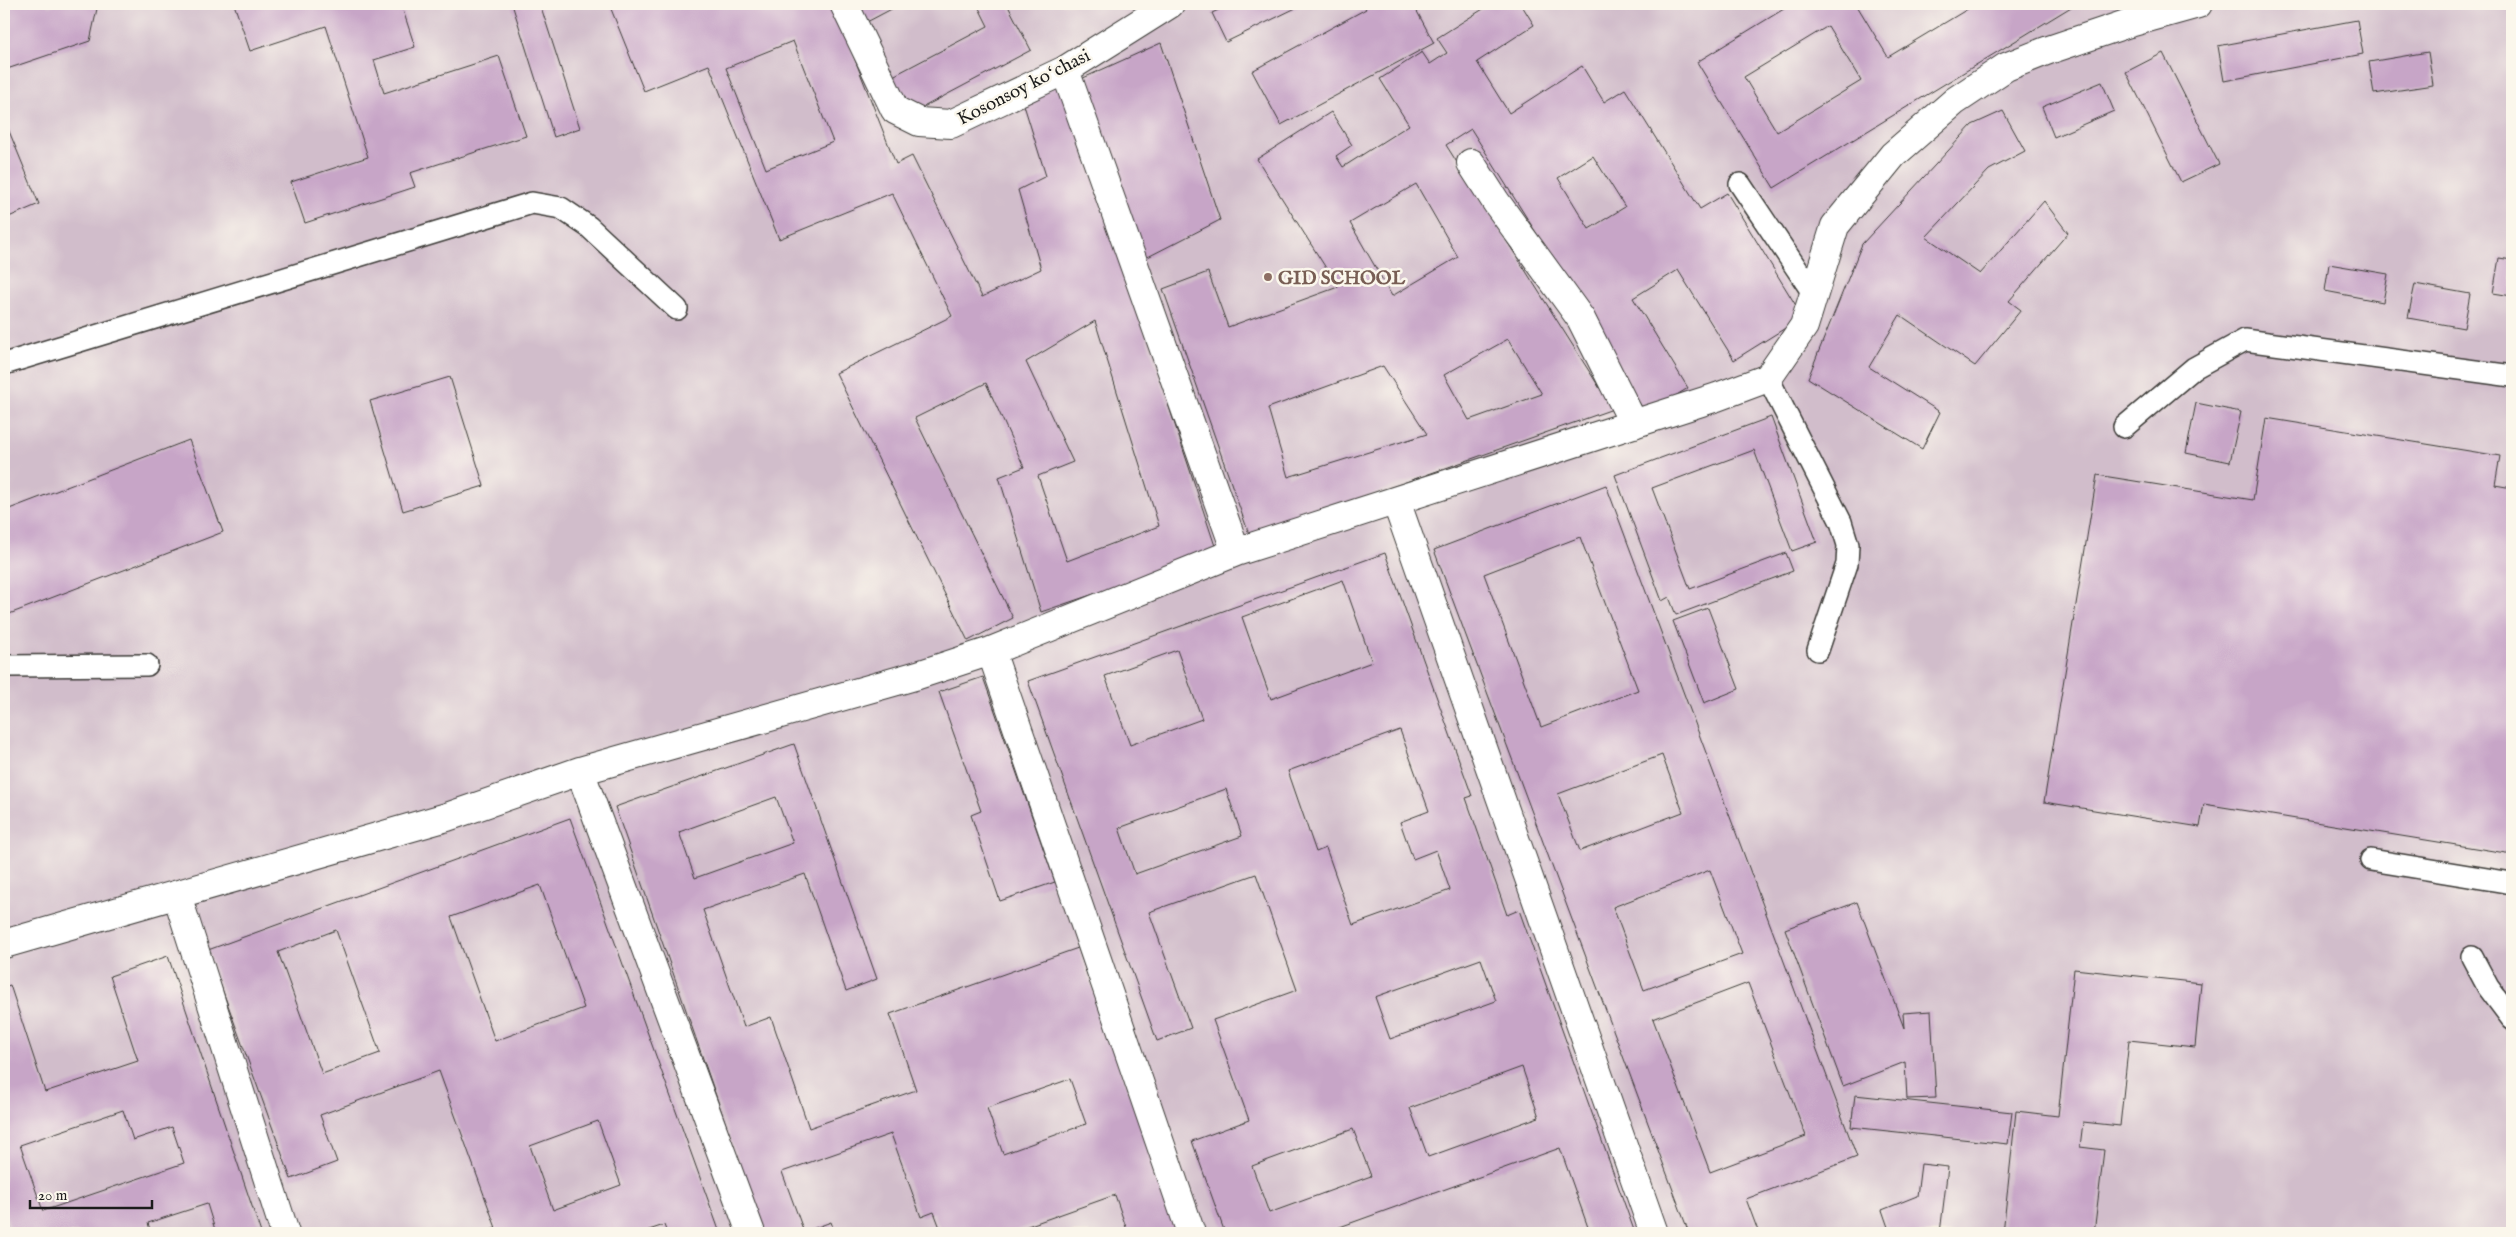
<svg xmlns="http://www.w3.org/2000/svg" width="2516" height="1237" viewBox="0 0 2516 1237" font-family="'IM FELL English',serif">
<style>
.industrial{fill:#d1bdcb}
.building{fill:#c7a5c7;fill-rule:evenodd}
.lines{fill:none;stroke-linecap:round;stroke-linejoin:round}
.service-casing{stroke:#3c3b37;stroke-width:24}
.minor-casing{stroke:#3c3b37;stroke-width:30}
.service{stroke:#fff;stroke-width:21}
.minor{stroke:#fff;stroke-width:28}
.education-dot{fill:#8d6e63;stroke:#fbf7ec;stroke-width:2}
.labels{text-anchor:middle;stroke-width:5;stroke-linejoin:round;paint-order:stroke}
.street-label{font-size:19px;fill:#1c1c1c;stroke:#fbf7ec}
.education-label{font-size:19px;font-weight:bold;fill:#785e54;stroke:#fbf7ec;text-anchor:start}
</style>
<rect width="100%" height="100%" fill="#fbf7ec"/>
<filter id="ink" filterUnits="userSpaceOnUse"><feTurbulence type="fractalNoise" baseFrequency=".02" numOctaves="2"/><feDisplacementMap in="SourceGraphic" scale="10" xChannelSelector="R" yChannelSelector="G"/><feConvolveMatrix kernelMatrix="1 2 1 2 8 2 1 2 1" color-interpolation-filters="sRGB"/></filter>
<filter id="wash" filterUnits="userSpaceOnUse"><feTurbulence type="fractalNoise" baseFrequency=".0096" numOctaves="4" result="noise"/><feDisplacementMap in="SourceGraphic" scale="20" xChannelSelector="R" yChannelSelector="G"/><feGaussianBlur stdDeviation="1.12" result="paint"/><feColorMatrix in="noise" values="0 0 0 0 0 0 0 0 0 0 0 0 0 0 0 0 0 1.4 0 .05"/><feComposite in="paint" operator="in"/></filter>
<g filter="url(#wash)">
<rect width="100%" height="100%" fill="#f2e8ce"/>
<!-- industrial -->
<path class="industrial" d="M4 4H2512V1233H4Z"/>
<g id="blocks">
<!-- building -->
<path class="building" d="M4 4H47L48 7 56 4H98L90 41 4 70Z
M234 4H401L415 47 374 60 384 93 499 56 526 136 410 173 415 187 305 223 291 182 368 157 326 26 250 51Z
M512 4H540L580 128 554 137Z
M609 4H833L896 164 912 156 982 297 1041 269 1018 190 1046 176 1023 102 1062 83 1217 552 1041 612 999 477 1024 467 986 383 915 418 1013 618 968 641 836 373 952 316 892 193 779 239 709 65 644 91ZM793 41 833 142 766 169 726 68ZM1095 321 1159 526 1067 561 1038 476 1073 462 1026 362Z
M855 4H901L865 23Z
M977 4H1007L1031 50 912 113 893 76 988 26Z
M1231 4H1304L1226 42 1212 13Z
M1363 4H1413L1434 43 1281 125 1252 71 1366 9Z
M1491 4H1521L1534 25 1477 62 1509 113 1582 66 1604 102 1625 89 1700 209 1727 193 1803 317 1734 360 1678 270 1633 298 1688 388 1646 414 1572 290 1471 129 1446 145 1613 409 1250 537 1163 289 1208 272 1228 327 1338 287 1257 159 1331 112 1352 145 1336 156 1343 167 1409 125 1380 79 1422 52 1430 64 1447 53 1437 38ZM1593 156 1625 207 1589 229 1558 178ZM1416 184 1458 257 1392 296 1350 223ZM1508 339 1542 394 1469 420 1444 375ZM1383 366 1427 434 1288 477 1268 408Z
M1792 4H1856L1888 57 1976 4H2076L1774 188 1697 62ZM1828 26 1861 81 1777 132 1744 77Z
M2357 20 2363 54 2224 81 2218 46Z
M1161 43 1220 220 1142 260 1081 79Z
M2428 52 2433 85 2374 94 2369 62Z
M2163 53 2219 164 2181 182 2126 72Z
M2102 82 2114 111 2054 137 2042 107Z
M2003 111 2025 151 1989 170 1926 237 1980 274 2044 201 2068 233 2009 301 2021 310 1975 366 1900 315 1869 367 1940 412 1922 449 1808 378 1862 244 1972 125Z
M4 119 39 204 4 219Z
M2499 258 2512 260V296L2493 293Z
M2329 264 2388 274 2383 302 2325 291Z
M2415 284 2470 294 2464 328 2408 318Z
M450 377 484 486 403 511 370 401Z
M2196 403 2241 412 2230 462 2186 453Z
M1771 417 1817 542 1792 551 1754 450 1652 488 1690 589 1786 553 1793 571 1676 615 1669 597 1662 601 1615 475Z
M2266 418 2500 456 2495 485 2512 488V854L2204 804 2200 827 2044 802 2097 475 2253 500Z
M189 440 223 532 4 616V511Z
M1606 485 1857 1157 1746 1199 1758 1231 1752 1233H1689L1434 550ZM1580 537 1638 690 1541 727 1484 574ZM1662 755 1683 812 1580 851 1558 794ZM1710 870 1742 954 1644 990 1613 907ZM1748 983 1806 1136 1710 1172 1653 1019Z
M1385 553 1472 796 1466 798 1507 915 1519 910 1635 1233H1590L1560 1148 1323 1233H1225L1192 1141 1249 1120 1213 1020 1297 990 1256 874 1149 912 1191 1028 1157 1041 1028 681ZM1343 580 1372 662 1271 699 1242 617ZM1177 650 1202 719 1130 745 1105 676ZM1400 730 1429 811 1400 822 1413 859 1436 850 1450 890 1353 925 1326 848 1316 852 1288 771ZM1226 789 1242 836 1135 874 1119 828ZM1481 959 1496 1001 1390 1039 1375 997ZM1522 1067 1539 1117 1428 1157 1410 1108ZM1353 1129 1371 1176 1269 1213 1252 1166Z
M1708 608 1739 689 1704 703 1673 621Z
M983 677 1055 882 1000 901 971 815 981 811 939 692Z
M794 744 877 979 846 991 805 874 703 910 744 1027 771 1017 809 1128 916 1090 890 1014 1078 948 1178 1233H1128L1115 1195 1008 1233H942L934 1212 921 1217 891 1134 782 1172 804 1232 831 1222 835 1233H764L615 807ZM776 797 793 843 695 878 679 832ZM1070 1079 1086 1124 1003 1154 987 1108Z
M570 818 720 1233H667L664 1225 640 1233H483L496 1228 439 1071 320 1115 337 1162 291 1179 208 950ZM540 885 584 1008 495 1041 451 917ZM336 930 380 1053 322 1074 278 952ZM598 1121 621 1185 553 1210 530 1146Z
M1857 902 1904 1028 1903 1013 1931 1011 1936 1098 1907 1099 1905 1062 1843 1086 1785 929Z
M168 956 261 1233H216L207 1204 148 1223 151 1233H12L4 1208V987L10 985 45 1092 138 1061 110 976ZM123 1110 133 1140 172 1127 184 1163 43 1211 20 1145Z
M2074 969 2201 983 2195 1047 2129 1040 2120 1126 2083 1122 2080 1147 2104 1150 2094 1233H2003L2016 1111 2058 1116Z
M1855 1095 2012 1112 2008 1144 1851 1127Z
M1921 1164 1948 1167 1940 1233H1890L1882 1210 1917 1196Z"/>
</g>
</g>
<g filter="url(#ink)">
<use href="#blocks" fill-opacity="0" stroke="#3c3b37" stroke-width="1"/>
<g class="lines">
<defs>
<path id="service" d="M1740 184 1815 296
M4 364 532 203 561 208 589 227 677 309
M1768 378 1841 522 1848 545 1847 564 1818 650
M2124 427 2194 368 2245 340 2512 376
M4 666 147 665
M2371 860 2512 883
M2472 957 2488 987 2512 1019"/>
<path id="minor" d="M844 4 895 110 919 122 951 124 1065 70 1170 4
M1065 70 1236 552
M1471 163 1496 202 1581 319 1634 424
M1396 501 1654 1233
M991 651 1191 1233
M580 771 751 1233
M177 895 285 1233
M4 944 447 817 580 771 918 675 991 651 1236 552 1717 397 1768 378 1804 326 1835 226 1893 155 1955 101 2006 67 2046 51 2126 24 2198 4"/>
</defs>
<!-- service casing -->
<use href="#service" class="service-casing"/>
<!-- minor casing -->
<use href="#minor" class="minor-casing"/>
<!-- service -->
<use href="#service" class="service"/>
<!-- minor -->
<use href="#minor" class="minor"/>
</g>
</g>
<!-- markers -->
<circle class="education-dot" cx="1268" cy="277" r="5"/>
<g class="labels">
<!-- street labels -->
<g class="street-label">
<text transform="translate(1023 86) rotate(-27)" y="7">Kosonsoy koʻchasi</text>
</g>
<!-- education labels -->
<g class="education-label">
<text x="1278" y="284">GID SCHOOL</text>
</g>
</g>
<!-- margin -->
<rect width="2516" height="1237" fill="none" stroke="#fbf7ec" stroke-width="20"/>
<!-- scale -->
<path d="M30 1200v8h122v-8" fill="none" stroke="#1c1c1c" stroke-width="2.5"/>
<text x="38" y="1200" font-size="15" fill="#1c1c1c" stroke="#fbf7ec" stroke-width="4" paint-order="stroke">20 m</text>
</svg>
